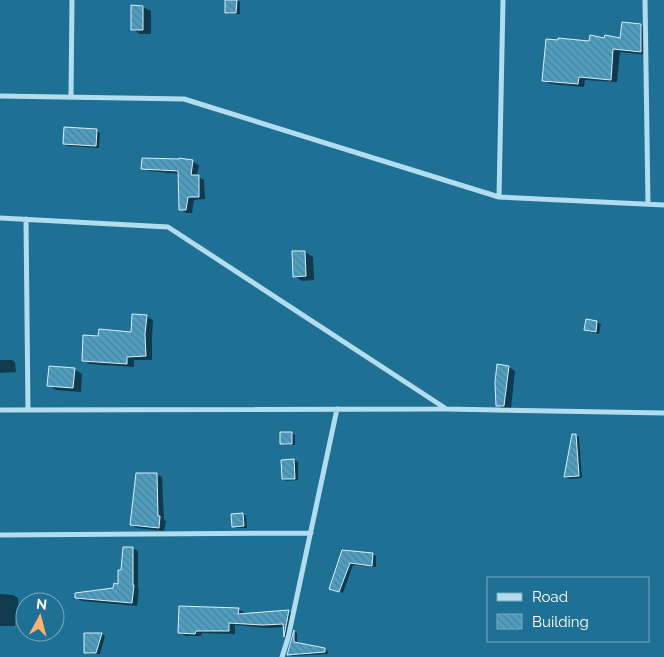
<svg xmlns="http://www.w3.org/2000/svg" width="664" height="657" viewBox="0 0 664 657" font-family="Raleway,sans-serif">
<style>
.shadow{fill:#0007}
.building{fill:url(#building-back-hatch);stroke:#d8f0fa}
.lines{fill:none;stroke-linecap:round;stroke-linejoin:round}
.minor{stroke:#b2ddef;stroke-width:5}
</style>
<defs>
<pattern id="building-back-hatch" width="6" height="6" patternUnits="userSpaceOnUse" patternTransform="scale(1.25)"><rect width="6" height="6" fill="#4f9dbf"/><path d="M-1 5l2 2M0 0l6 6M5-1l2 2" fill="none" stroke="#4e8197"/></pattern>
</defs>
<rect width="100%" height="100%" fill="#1e7095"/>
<!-- shadow -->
<path class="shadow" d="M226 0H237L240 2V14H229L226 12Z
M143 7 151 11V34H140L132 29Z
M641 25 647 29V55L620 52 617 82 585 80 584 87 550 84 544 80 590 42 605 40 621 39Z
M96 131 100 133 99 148 68 146 64 144Z
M180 160 193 162 199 165 197 176 204 180 205 199 194 200 192 213H186L180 209V174L149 171 143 168Z
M305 252 313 257 314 280 302 281 294 276Z
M146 316 153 320 152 339V360H134V367L90 364 83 360 99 338 132 333Z
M587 320 597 322 601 324 599 334 589 332 585 330Z
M0 360H12L15 362 16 372 0 373Z
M509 367 515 371 511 409H504L497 405Z
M74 369 82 374 81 392 56 390 49 385Z
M291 433 295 435V445H285L281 443Z
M575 435 579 437 582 478 569 479 565 477Z
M294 460 298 462V480L286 481 283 479Z
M156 474 162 477 164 520 166 521 164 531 137 528 131 525Z
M243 514 246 516 247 528H237L233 526Z
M133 548 138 551V589H139L137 606 82 601 76 598 115 589 120 585 123 572Z
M342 551 373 554 376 556V567L353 565 343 593 334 590Z
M0 594 13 595 18 598 19 610H16L15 626H0Z
M238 609 245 613 244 615 289 612 295 615 290 639 285 636 284 627 269 628 235 625V634L202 633 201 636H186L179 633Z
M295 632 297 633V644L325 649 328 651V654L292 656 289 654Z
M102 634 105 636 100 654H89L85 652Z"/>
<!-- building -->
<path class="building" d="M225 0H237L236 13H225Z
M131 5 143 6V30H131Z
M622 22 641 24V52L613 49 611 80 579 77 578 84 542 81 546 39 558 40V38L589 41 590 35 604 38 605 35 620 38Z
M64 127 97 129 96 146 63 144Z
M142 158 179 159V158L193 160 191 175H199V197H188L186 210H179L178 171 141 169Z
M292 251H305L306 276 293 277Z
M132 314 147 315 145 334 146 356 127 357V364L82 361 83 335 98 336 99 329 131 332Z
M586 319 597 321 596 332 584 330Z
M497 364 509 366 504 406H496L495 382Z
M49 366 75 368 73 388 47 386Z
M280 432H292V444H280Z
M572 434H576L579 476 564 477Z
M294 459 295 479H282L281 460Z
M136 473H157L158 516H160L159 528 130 525Z
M243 513 244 526 232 527 231 514Z
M123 547H133V585H134L132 603 75 598V593L113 588 114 583 118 584V570H121Z
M342 550 373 553 372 566 350 563 339 592 329 589Z
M179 606 239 608 238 614 289 610 284 637 283 624 262 625 229 623V631H196L195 634 178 633Z
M294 630V642L325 648V652L287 655Z
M84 633H102L96 653H84Z"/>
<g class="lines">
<!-- minor -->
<path class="minor" d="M645 0 648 204
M0 96 184 99 499 197 664 205
M71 97 72 0
M499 197 503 0
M0 218 168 227 445 408
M26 219 28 410
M0 410 446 409 664 413
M0 535 311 533
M282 657 288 638 337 409"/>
</g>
<!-- legend -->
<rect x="487" y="577" width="162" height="65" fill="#1e7095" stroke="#78a9bf"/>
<rect x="497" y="593" width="25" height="8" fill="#b2ddef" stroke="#78a9bf"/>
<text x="532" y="602" font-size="15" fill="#ffffff">Road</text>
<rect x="497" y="614" width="25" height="15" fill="url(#building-back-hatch)" stroke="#78a9bf"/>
<text x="532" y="627" font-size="15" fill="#ffffff">Building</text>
<!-- north arrow -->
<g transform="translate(40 617) rotate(7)"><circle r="24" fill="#1e7095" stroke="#78a9bf"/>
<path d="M0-4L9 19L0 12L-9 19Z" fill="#fdb171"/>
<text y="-8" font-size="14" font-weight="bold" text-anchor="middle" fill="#ffffff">N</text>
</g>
</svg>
